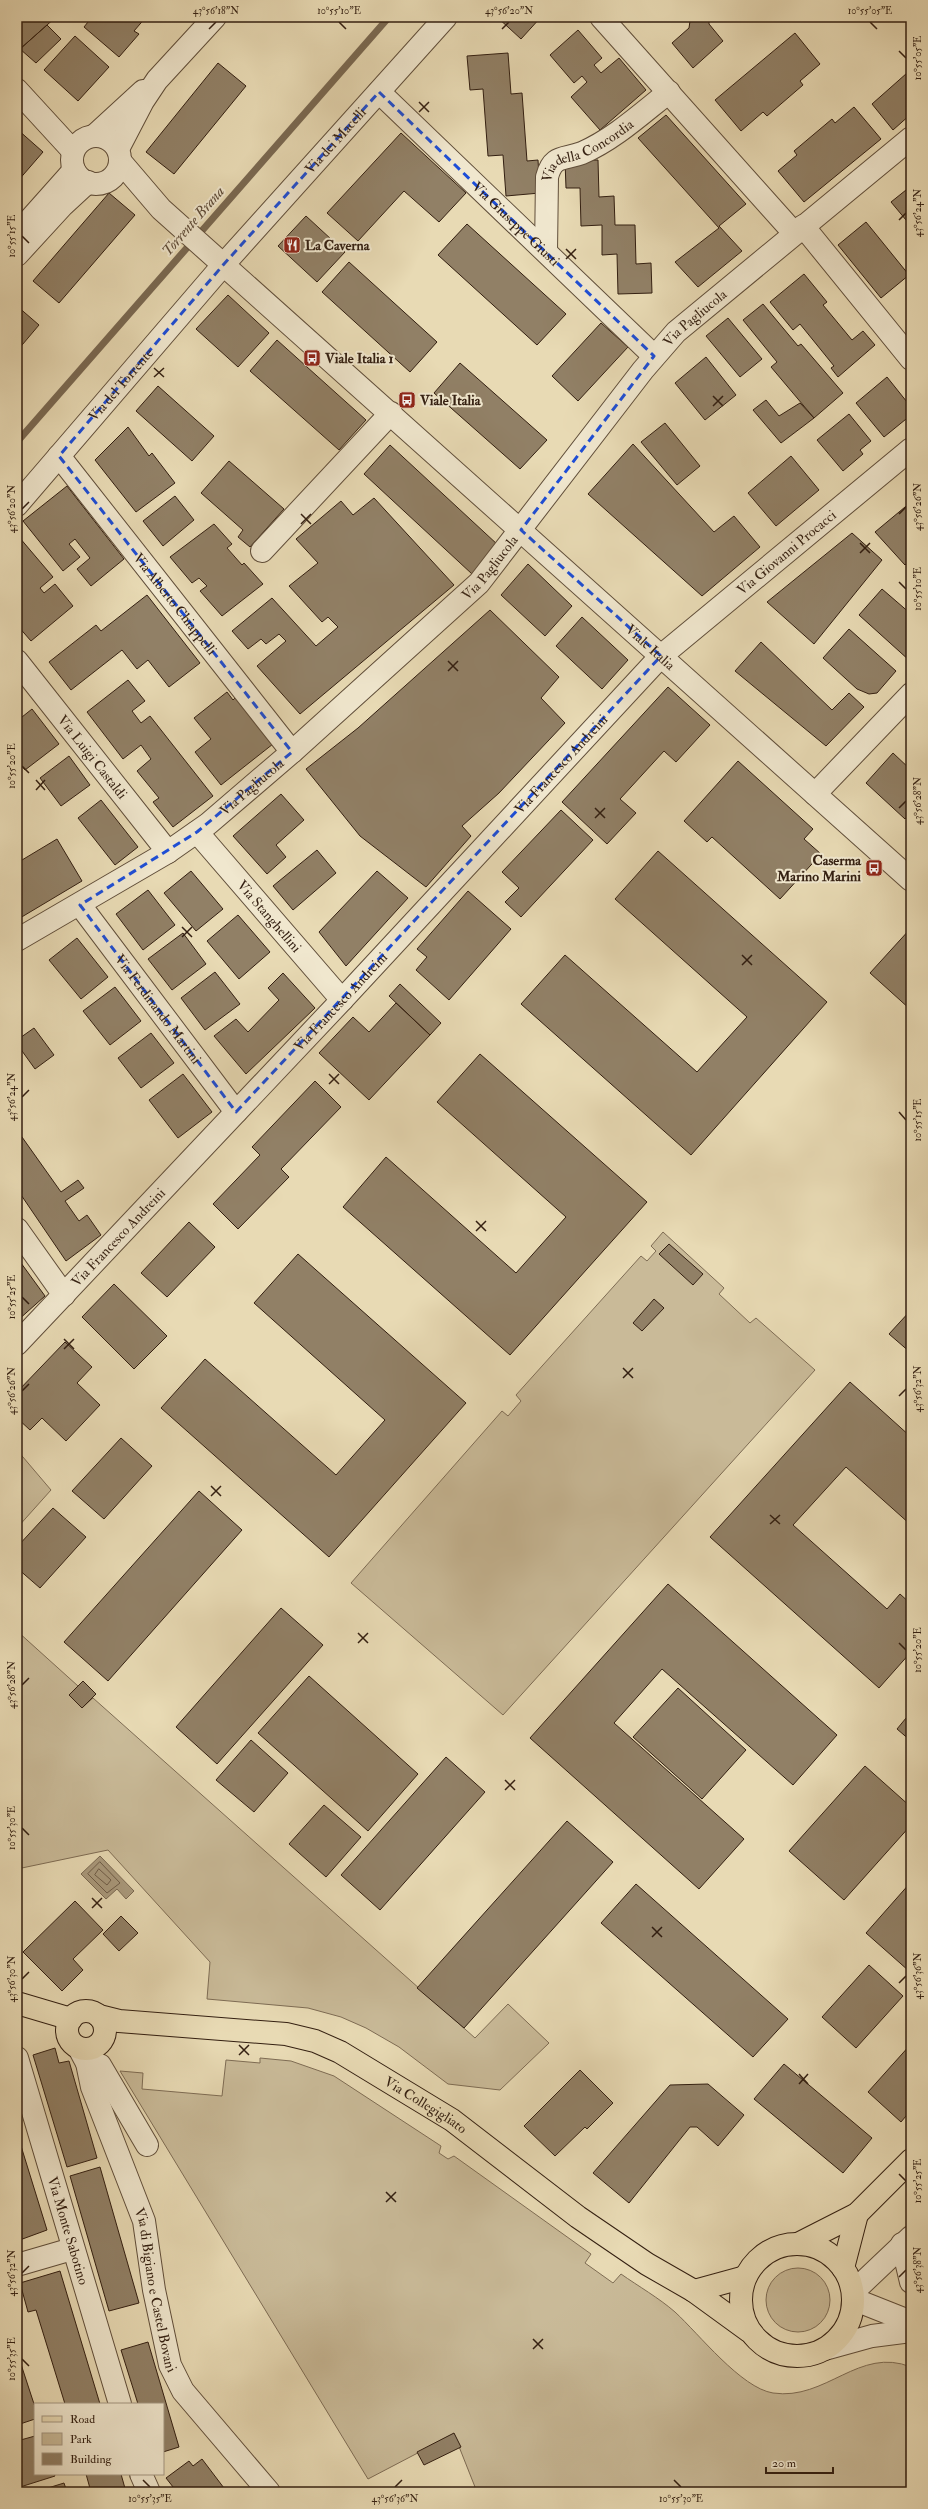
<svg xmlns="http://www.w3.org/2000/svg" width="928" height="2509" viewBox="0 0 928 2509" font-family="'IM FELL Double Pica',serif">
<style>
.green{fill:#c9ba98;stroke:#7e6c54}
.water{fill:#aa9a7d;stroke:#7a6952}
.lines{fill:none;stroke-linecap:round;stroke-linejoin:round}
.shore{stroke:#6e5c47;stroke-width:1}
.stream{stroke:#7a6952;stroke-width:7}
.building{fill:#918066;stroke:#331f11}
.minor-casing{stroke:#604e3a;stroke-width:24}
.major-casing{stroke:#331f11;stroke-width:24}
.minor{stroke:#f0e7ce;stroke-width:22}
.major{stroke:#e8dab4;stroke-width:22}
.marked{fill:none;stroke:#1d4ed8;stroke-width:3;stroke-dasharray:8 5;stroke-linejoin:round}
.ticks{fill:none;stroke:#331f11;stroke-width:1.5}
.labels{text-anchor:middle;stroke-width:4;stroke-linejoin:round;paint-order:stroke}
.street-label{font-size:14px;fill:#331f11;stroke:#f0e7ce}
.poi-label{font-size:14px;font-weight:bold;fill:#331f11;stroke:#f0e7ce;text-anchor:start}
.water-label{font-size:15px;font-style:italic;fill:#5d4a37;stroke:#f0e7ce}
.neatline{fill:none;stroke:#331f11;stroke-width:1.5}
.ticks-label{font-size:10px;text-anchor:middle;fill:#331f11}
</style>
<rect width="100%" height="100%" fill="#e8dab4"/>
<filter id="stains"><feTurbulence type="fractalNoise" baseFrequency=".005" numOctaves="4"/><feColorMatrix values="0 0 0 0 .2 0 0 0 0 .09 0 0 0 0 .02 0 0 0 .5 -.17"/></filter>
<radialGradient id="worn" r=".72"><stop offset=".6" stop-color="#630" stop-opacity="0"/><stop offset="1" stop-color="#630" stop-opacity=".3"/></radialGradient>
<!-- green -->
<path class="green" d="M663 1232 724 1288 719 1294 750 1323 756 1318 815 1370 503 1715 351 1583 502 1411 508 1416 521 1401 516 1395 641 1256 647 1261 656 1251 651 1246Z
M17 1450 51 1490 17 1528Z
M17 1631 78 1686 69 1695 82 1708 93 1698 475 2038 508 2004 549 2043 500 2090 448 2084 399 2047 366 2028 341 2017 308 2008 207 1999 210 1962 108 1850 17 1869Z
M260 2058 291 2061 334 2076 441 2146 439 2153 448 2159 454 2156 591 2254 585 2263 613 2283 621 2274C638 2286 659 2298 675 2312 699 2334 741 2388 773 2393 826 2401 859 2346 911 2367V2492H477L454 2434 368 2479 120 2071 143 2073 142 2089 222 2096 226 2060 260 2063Z
M766 2300a32 32 0 1 1 64 0a32 32 0 1 1-64 0Z"/>
<!-- water -->
<path class="water" d="M100 1856 134 1891 126 1899 117 1889 106 1899 81 1874Z"/>
<g class="lines">
<!-- shore -->
<path class="shore" d="M100 1862 120 1883 107 1893 88 1874Z
M99 1869 111 1880 107 1885 95 1875Z"/>
<!-- stream -->
<path class="stream" d="M17 442 389 17"/>
</g>
<!-- building -->
<path class="building" d="M17 17H56L20 49 17 45Z
M92 17H146L134 31 139 34 119 57 84 27Z
M497 17H541L521 39Z
M686 17H709V24L723 41 693 68 672 43 689 28 690 21Z
M47 25 61 39 36 63 20 49Z
M578 30 602 58 594 65 601 73 619 58 646 90 600 130 571 97 587 82 582 76 574 83 550 55Z
M795 33 820 64 800 81 803 85 767 116 763 112 741 131 715 100Z
M75 36 109 67 78 101 44 70Z
M508 53 511 94 522 93 527 161 538 160 540 193 506 196 503 155 488 156 483 89 470 90 467 56Z
M218 63 246 86 174 174 146 152Z
M911 65V114L893 130 872 104 907 73Z
M854 107 881 139 804 202 778 171 797 155 794 151 832 119 835 123Z
M666 115 746 204 719 226 742 251 698 287 675 262 719 228 638 138Z
M17 129 43 152 17 182Z
M401 133 466 193 439 222 404 191 358 241 327 213Z
M598 160 599 197 614 196 615 225H635L636 264 651 263 652 293 618 294 617 254 602 255V225L581 226 580 188H566L565 161Z
M911 186V226L891 202Z
M109 193 135 215 59 303 33 281Z
M306 216 345 252 317 282 278 246Z
M866 222 909 275 881 298 838 245Z
M467 224 566 314 537 345 438 255Z
M349 262 437 342 410 372 322 292Z
M804 274 827 302 823 305 852 340 863 331 875 345 838 377 831 368 834 366 800 324 793 330 770 302Z
M228 295 269 333 238 367 196 329Z
M763 304 798 346 801 344 843 393 814 418 771 367 777 362 743 320Z
M17 306 39 325 17 351Z
M728 318 762 359 740 377 706 336Z
M601 323 628 347 578 401 552 376Z
M277 340 366 420 339 450 250 371Z
M706 357 736 395 705 420 675 383Z
M460 363 547 440 520 469 434 393Z
M887 377 911 407V415L884 437 856 403Z
M158 386 214 436 192 461 136 411Z
M766 400 779 416 800 403 814 418 781 443 753 410Z
M849 414 871 441 860 450 863 454 843 471 817 440Z
M665 423 700 466 677 485 641 442Z
M128 427 149 456 152 453 175 483 136 512 95 460Z
M633 444 714 532 734 516 760 547 702 596 588 494Z
M390 445 498 545 472 574 364 474Z
M791 456 819 490 776 526 748 493Z
M229 461 284 509 250 547 238 537 243 530 201 493Z
M67 486 124 559 91 586 77 569 90 558 75 539 69 544 80 557 63 571 23 521Z
M175 496 194 520 163 546 143 521Z
M374 498 454 585 300 714 257 666 286 641 279 634 266 644 261 639 248 649 232 631 272 598 316 646 338 627 328 617 322 622 289 586 318 563 296 539 341 501 353 515Z
M911 502V559L905 565 875 532Z
M214 524 232 544 227 548 242 565 244 563 263 584 222 616 200 591 207 586 199 578 192 583 170 557Z
M852 533 882 560 814 644 767 602Z
M19 537 53 577 40 588 44 593 55 584 73 606 31 641 17 625V538Z
M528 564 572 606 545 636 501 595Z
M882 589 911 614 910 661 859 615Z
M147 595 200 663 169 687 148 660 137 669 122 650 71 690 49 662 96 625 101 631Z
M490 610 559 677 541 698 565 723 499 793 462 826 471 836 426 887 360 836 306 769 358 728Z
M582 617 628 660 602 689 556 646Z
M849 629 896 671 877 693 869 694 857 689 823 658Z
M761 642 832 710 849 693 864 707 826 746 735 671Z
M128 680 145 701 132 711 141 723 150 716 213 796 173 827 153 802 159 798 137 771 151 759 141 745 123 759 87 712Z
M668 687 710 725 676 762 664 751 620 799 636 813 607 844 562 802Z
M227 692 233 700 236 697 273 744 221 785 195 752 211 739 194 718Z
M32 709 59 744 25 770 17 760V721Z
M893 753 911 770V812L905 819 866 783Z
M69 756 90 785 61 806 40 778Z
M738 761 813 829 804 839 821 854 780 899 712 837 707 842 684 821Z
M281 794 304 820 276 845 286 857 267 874 233 836Z
M101 800 138 847 115 865 78 818Z
M561 810 593 840 521 917 505 902 519 888 502 872Z
M57 839 82 881 20 918 17 912V863Z
M317 850 336 873 293 910 273 886Z
M658 851 827 1002 691 1155 521 1004 565 955 697 1072 747 1017 615 899Z
M191 871 223 909 196 931 164 893Z
M377 871 408 898 346 966 319 932Z
M148 890 175 925 143 950 116 914Z
M468 891 511 929 449 1000 416 970 427 957 417 949Z
M238 915 270 952 239 979 207 941Z
M911 928V1010L870 973Z
M183 933 206 964 172 990 148 959Z
M77 938 108 977 81 999 49 960Z
M215 972 240 1004 205 1030 181 998Z
M283 973 315 1008 246 1074 214 1036 236 1019 248 1032 279 1000 268 988Z
M400 984 441 1023 430 1035 389 996Z
M115 987 141 1021 110 1045 83 1011Z
M396 1003 430 1035 369 1100 319 1053 353 1017 369 1032Z
M34 1028 54 1055 35 1069 17 1044V1040Z
M151 1033 174 1063 141 1088 118 1058Z
M480 1054 647 1202 510 1355 343 1207 386 1157 516 1273 566 1217 437 1102Z
M183 1074 212 1112 178 1138 149 1100Z
M315 1081 341 1107 281 1169 289 1177 238 1229 213 1204 260 1155 252 1147Z
M17 1130 61 1192 78 1180 84 1188 65 1201 79 1221 87 1215 101 1235 66 1261 17 1189Z
M189 1222 215 1247 167 1297 141 1273Z
M669 1244 703 1274 693 1285 659 1254Z
M298 1254 466 1403 329 1557 161 1408 205 1359 336 1475 385 1420 254 1303Z
M17 1262 21 1263 45 1296 17 1321Z
M114 1284 167 1336 134 1369 82 1317Z
M654 1299 664 1308 642 1331 633 1323Z
M911 1310V1353L889 1334Z
M65 1342 92 1367 77 1383 100 1405 66 1441 42 1418 30 1430 17 1418V1392Z
M850 1382 911 1437V1525L846 1467 793 1525 887 1609 900 1594 911 1604V1652L879 1688 710 1537Z
M121 1438 152 1466 104 1519 72 1491Z
M199 1491 242 1530 108 1681 64 1642Z
M53 1508 86 1537 40 1588 17 1568V1547Z
M668 1584 837 1735 793 1785 662 1669 614 1723 744 1839 699 1889 530 1738Z
M281 1608 323 1645 217 1764 176 1727Z
M309 1676 418 1774 368 1831 258 1733Z
M83 1681 96 1694 82 1708 69 1695Z
M678 1688 746 1750 702 1799 633 1737Z
M911 1712V1741L897 1729Z
M251 1740 288 1773 254 1812 216 1780Z
M446 1757 485 1792 380 1910 341 1875Z
M865 1766 911 1807V1825L844 1900 789 1851Z
M324 1805 361 1837 326 1877 289 1844Z
M567 1821 613 1862 464 2028 417 1988Z
M911 1882V1969L909 1971 866 1933Z
M636 1884 788 2019 753 2057 601 1923Z
M75 1901 103 1930 73 1959 83 1970 62 1991 23 1952Z
M121 1916 138 1933 119 1951 103 1934Z
M869 1965 903 1996 856 2048 822 2017Z
M911 2044V2110L901 2122 868 2092Z
M55 2048 59 2063 69 2061 97 2158 67 2167 33 2055Z
M784 2064 872 2138 843 2173 754 2099Z
M580 2070 613 2103 587 2129 585 2127 555 2156 524 2126Z
M708 2084 744 2115 718 2146 697 2127H690L629 2203 593 2173 670 2085Z
M17 2133 47 2230 17 2241Z
M100 2167 139 2303 109 2311 70 2176Z
M60 2271 100 2404H65L36 2310 28 2312 20 2283Z
M148 2342 179 2447 163 2452V2404H138L121 2350Z
M17 2352 35 2407V2419L17 2425Z
M454 2433 461 2447 424 2465 417 2452Z
M35 2436V2474H54L55 2476 17 2488V2441Z
M202 2459 227 2492H177L166 2478 189 2461 193 2466Z
M86 2474H121L126 2492H91Z
M64 2483 67 2492H35Z"/>
<g class="lines">
<defs>
<g id="minor">
<path d="M601 17 794 233"/>
<path d="M17 90 73 151"/>
<path id="s1" d="M379 92 654 356"/>
<circle cx="96" cy="160" r="24"/>
<path d="M94 136 143 91"/>
<path d="M118 149 143 101 157 80 215 17"/>
<path id="s2" d="M120 161 161 209 911 880"/>
<path d="M803 226 911 359"/>
<path d="M17 234 74 170"/>
<path id="s3" d="M546 251 547 177C553 154 564 160 582 153 614 139 641 114 669 92"/>
<path d="M17 255 62 206 88 182"/>
<path id="s4" d="M59 456 292 752"/>
<path id="s5" d="M17 505 224 264 446 17"/>
<path d="M262 551 391 413"/>
<path id="s6" d="M17 661 168 852"/>
<path d="M815 794 911 694"/>
<path id="s7" d="M197 832 342 1000"/>
<path id="s8" d="M80 905 236 1112"/>
<path id="s9" d="M17 940 168 852 208 824 292 752 479 583 643 370 676 332 911 138"/>
<path d="M17 1229 64 1295"/>
<path id="s10" d="M17 1344 342 1000 661 656 911 449"/>
<path id="s11" d="M79 2048 87 2063 92 2087 144 2221 154 2290 170 2365 183 2391 269 2492"/>
<path id="s12" d="M17 2058 120 2404"/>
<path d="M87 2063 100 2065 147 2145"/>
<path d="M902 2244 911 2282"/>
<path d="M17 2265 72 2249"/>
<path d="M853 2292 911 2237"/>
<path d="M853 2299 911 2322"/>
<path d="M825 2349 872 2336 911 2331"/>
<path d="M141 2474 149 2492"/>
</g>
<g id="major">
<path d="M17 2003 71 2019"/>
<circle cx="86" cy="2030" r="19"/>
<path id="s13" d="M99 2016 119 2021 286 2034 315 2041 340 2052 452 2120 578 2217 647 2264 694 2291 749 2331"/>
<path d="M800 2243 857 2214 911 2160"/>
<circle cx="797" cy="2300" r="56"/>
<path d="M843 2268 857 2214"/>
<path d="M694 2291 745 2277"/>
</g>
</defs>
<!-- minor casing -->
<use href="#minor" class="minor-casing"/>
<!-- major casing -->
<use href="#major" class="major-casing"/>
<!-- minor -->
<use href="#minor" class="minor"/>
<!-- major -->
<use href="#major" class="major"/>
</g>
<!-- marked area -->
<path class="marked" d="M379 92 654 356 521 530 661 656 236 1112 80 905 197 832 292 752 59 456 224 264Z"/>
<!-- ticks -->
<path class="ticks" d="M339 22 346 29M870 22 877 29M209 29 216 22M502 29 509 22M899 51 906 58M419 102 429 112M419 112 429 102M899 220 906 213M22 236 29 243M566 249 576 259M566 259 576 249M154 368 164 377M154 377 164 368M713 396 723 406M713 406 723 396M22 509 29 502M301 514 311 524M899 514 906 507M301 524 311 514M860 543 870 553M860 553 870 543M899 582 906 589M448 661 458 671M448 671 458 661M22 766 29 773M36 780 45 790M36 790 45 780M595 808 605 818M899 808 906 801M595 818 605 808M182 927 192 937M182 937 192 927M742 955 752 965M742 965 752 955M329 1074 339 1084M329 1084 339 1074M22 1097 29 1090M899 1112 906 1120M476 1221 486 1231M476 1231 486 1221M22 1297 29 1304M64 1339 74 1349M64 1349 74 1339M623 1368 633 1378M623 1378 633 1368M22 1391 29 1384M899 1396 906 1389M211 1486 221 1496M211 1496 221 1486M770 1515 780 1524M770 1524 780 1515M358 1633 368 1643M358 1643 368 1633M899 1643 906 1650M22 1685 29 1678M505 1780 515 1790M505 1790 515 1780M22 1828 29 1835M92 1898 102 1908M92 1908 102 1898M652 1927 662 1937M652 1937 662 1927M22 1979 29 1972M899 1983 906 1976M239 2045 249 2055M239 2055 249 2045M799 2074 808 2084M799 2084 808 2074M899 2174 906 2181M386 2192 396 2202M386 2202 396 2192M22 2273 29 2266M899 2277 906 2270M533 2339 543 2349M533 2349 543 2339M22 2359 29 2366M143 2480 150 2487M674 2480 681 2487M395 2487 402 2480"/>
<!-- icons -->
<defs>
<symbol id="restaurant-square" viewBox="-11 -11 22 22"><rect x="-9" y="-9" width="18" height="18" rx="4" fill="#8f2418" stroke="#f0e7ce"/><path d="M-5-6h1v4h1v-4h1v4h1v-4h1v5L-1.5 .5V6h-2V.5L-5-1ZM5-6V6H3V1.5H1.5Q1.5-4 5-6Z" fill="#fff"/></symbol>
<symbol id="bus-square" viewBox="-11 -11 22 22"><rect x="-9" y="-9" width="18" height="18" rx="4" fill="#8f2418" stroke="#f0e7ce"/><path d="M-5-6H5V4H4V6H2V4H-2V6H-4V4H-5ZM-3.5-4V0h7V-4ZM-3.5 1.2v1.5H-2V1.2ZM2 1.2v1.5H3.5V1.2Z" fill="#fff"/></symbol>
</defs>
<g fill-rule="evenodd">
<use href="#restaurant-square" x="282" y="235" width="20" height="20"/>
<use href="#bus-square" x="302" y="348" width="20" height="20"/>
<use href="#bus-square" x="397" y="390" width="20" height="20"/>
<use href="#bus-square" x="864" y="858" width="20" height="20"/>
</g>
<g class="labels">
<!-- street labels -->
<g class="street-label">
<text dy="5" stroke="none"><textPath href="#s5" startOffset="484">Via dei Macelli</textPath></text>
<text dy="5" stroke="none"><textPath href="#s3" startOffset="124">Via della Concordia</textPath></text>
<text dy="5" stroke="none"><textPath href="#s1" startOffset="190">Via Giuseppe Giusti</textPath></text>
<text dy="5" stroke="none"><textPath href="#s9" startOffset="929">Via Pagliucola</textPath></text>
<text dy="5" stroke="none"><textPath href="#s5" startOffset="159">Via del Torrente</textPath></text>
<text dy="5" stroke="none"><textPath href="#s10" startOffset="1105">Via Giovanni Procacci</textPath></text>
<text dy="5" stroke="none"><textPath href="#s9" startOffset="605">Via Pagliucola</textPath></text>
<text dy="5" stroke="none"><textPath href="#s4" startOffset="188">Via Alberto Chiappelli</textPath></text>
<text dy="5" stroke="none"><textPath href="#s2" startOffset="720">Viale Italia</textPath></text>
<text dy="5" stroke="none"><textPath href="#s6" startOffset="122">Via Luigi Castaldi</textPath></text>
<text dy="5" stroke="none"><textPath href="#s10" startOffset="795">Via Francesco Andreini</textPath></text>
<text dy="5" stroke="none"><textPath href="#s9" startOffset="281">Via Pagliucola</textPath></text>
<text dy="5" stroke="none"><textPath href="#s7" startOffset="111">Via Stanghellini</textPath></text>
<text dy="5" stroke="none"><textPath href="#s10" startOffset="471">Via Francesco Andreini</textPath></text>
<text dy="5" stroke="none"><textPath href="#s8" startOffset="130">Via Ferdinando Martini</textPath></text>
<text dy="5" stroke="none"><textPath href="#s10" startOffset="147">Via Francesco Andreini</textPath></text>
<text dy="5" stroke="none"><textPath href="#s13" startOffset="346">Via Collegigliato</textPath></text>
<text dy="5" stroke="none"><textPath href="#s12" startOffset="180">Via Monte Sabotino</textPath></text>
<text dy="5" stroke="none"><textPath href="#s11" startOffset="255">Via di Bigiano e Castel Bovani</textPath></text>
</g>
<!-- poi labels -->
<g class="poi-label">
<text x="305" y="250">La Caverna</text>
<text x="325" y="363">Viale Italia 1</text>
<text x="420" y="405">Viale Italia</text>
<text x="861" y="865" text-anchor="end">Caserma<tspan x="861" dy="16">Marino Marini</tspan></text>
</g>
<!-- water labels -->
<g class="water-label">
<text transform="translate(193 221) rotate(-49)" y="5">Torrente Brana</text>
</g>
</g>
<!-- margin -->
<rect width="928" height="2509" fill="none" stroke="#e8dab4" stroke-width="44"/>
<!-- legend -->
<rect x="34" y="2403" width="130" height="72" fill="#f0e7ce" stroke="#a49782"/>
<rect x="42" y="2416" width="20" height="6" fill="#e8dab4" stroke="#a49782"/>
<text x="70" y="2423" font-size="12" fill="#331f11">Road</text>
<rect x="42" y="2433" width="20" height="12" fill="#c9ba98" stroke="#a49782"/>
<text x="70" y="2443" font-size="12" fill="#331f11">Park</text>
<rect x="42" y="2453" width="20" height="12" fill="#918066" stroke="#a49782"/>
<text x="70" y="2463" font-size="12" fill="#331f11">Building</text>
<!-- scale -->
<path d="M766 2467v6h67v-6" fill="none" stroke="#331f11" stroke-width="2"/>
<text x="772" y="2467" font-size="12" fill="#331f11" stroke="#f0e7ce" stroke-width="3" paint-order="stroke">20 m</text>
<rect x="22" y="22" width="884" height="2465" class="neatline"/>
<g class="ticks-label">
<text x="216" y="14">43°56'18"N</text>
<text x="339" y="14">10°55'10"E</text>
<text x="509" y="14">43°56'20"N</text>
<text x="870" y="14">10°55'05"E</text>
<text transform="translate(917 58) rotate(-90)" y="4">10°55'05"E</text>
<text transform="translate(917 213) rotate(-90)" y="4">43°56'24"N</text>
<text transform="translate(11 236) rotate(-90)" y="4">10°55'15"E</text>
<text transform="translate(917 507) rotate(-90)" y="4">43°56'26"N</text>
<text transform="translate(11 509) rotate(-90)" y="4">43°56'20"N</text>
<text transform="translate(917 589) rotate(-90)" y="4">10°55'10"E</text>
<text transform="translate(11 766) rotate(-90)" y="4">10°55'20"E</text>
<text transform="translate(917 801) rotate(-90)" y="4">43°56'28"N</text>
<text transform="translate(11 1097) rotate(-90)" y="4">43°56'24"N</text>
<text transform="translate(917 1120) rotate(-90)" y="4">10°55'15"E</text>
<text transform="translate(11 1297) rotate(-90)" y="4">10°55'25"E</text>
<text transform="translate(917 1389) rotate(-90)" y="4">43°56'32"N</text>
<text transform="translate(11 1391) rotate(-90)" y="4">43°56'26"N</text>
<text transform="translate(917 1650) rotate(-90)" y="4">10°55'20"E</text>
<text transform="translate(11 1685) rotate(-90)" y="4">43°56'28"N</text>
<text transform="translate(11 1828) rotate(-90)" y="4">10°55'30"E</text>
<text transform="translate(917 1976) rotate(-90)" y="4">43°56'36"N</text>
<text transform="translate(11 1979) rotate(-90)" y="4">43°56'30"N</text>
<text transform="translate(917 2181) rotate(-90)" y="4">10°55'25"E</text>
<text transform="translate(917 2270) rotate(-90)" y="4">43°56'38"N</text>
<text transform="translate(11 2273) rotate(-90)" y="4">43°56'32"N</text>
<text transform="translate(11 2359) rotate(-90)" y="4">10°55'35"E</text>
<text x="150" y="2502">10°55'35"E</text>
<text x="395" y="2502">43°56'36"N</text>
<text x="681" y="2502">10°55'30"E</text>
</g>
<rect width="100%" height="100%" filter="url(#stains)"/>
<rect width="100%" height="100%" fill="url(#worn)"/>
</svg>
